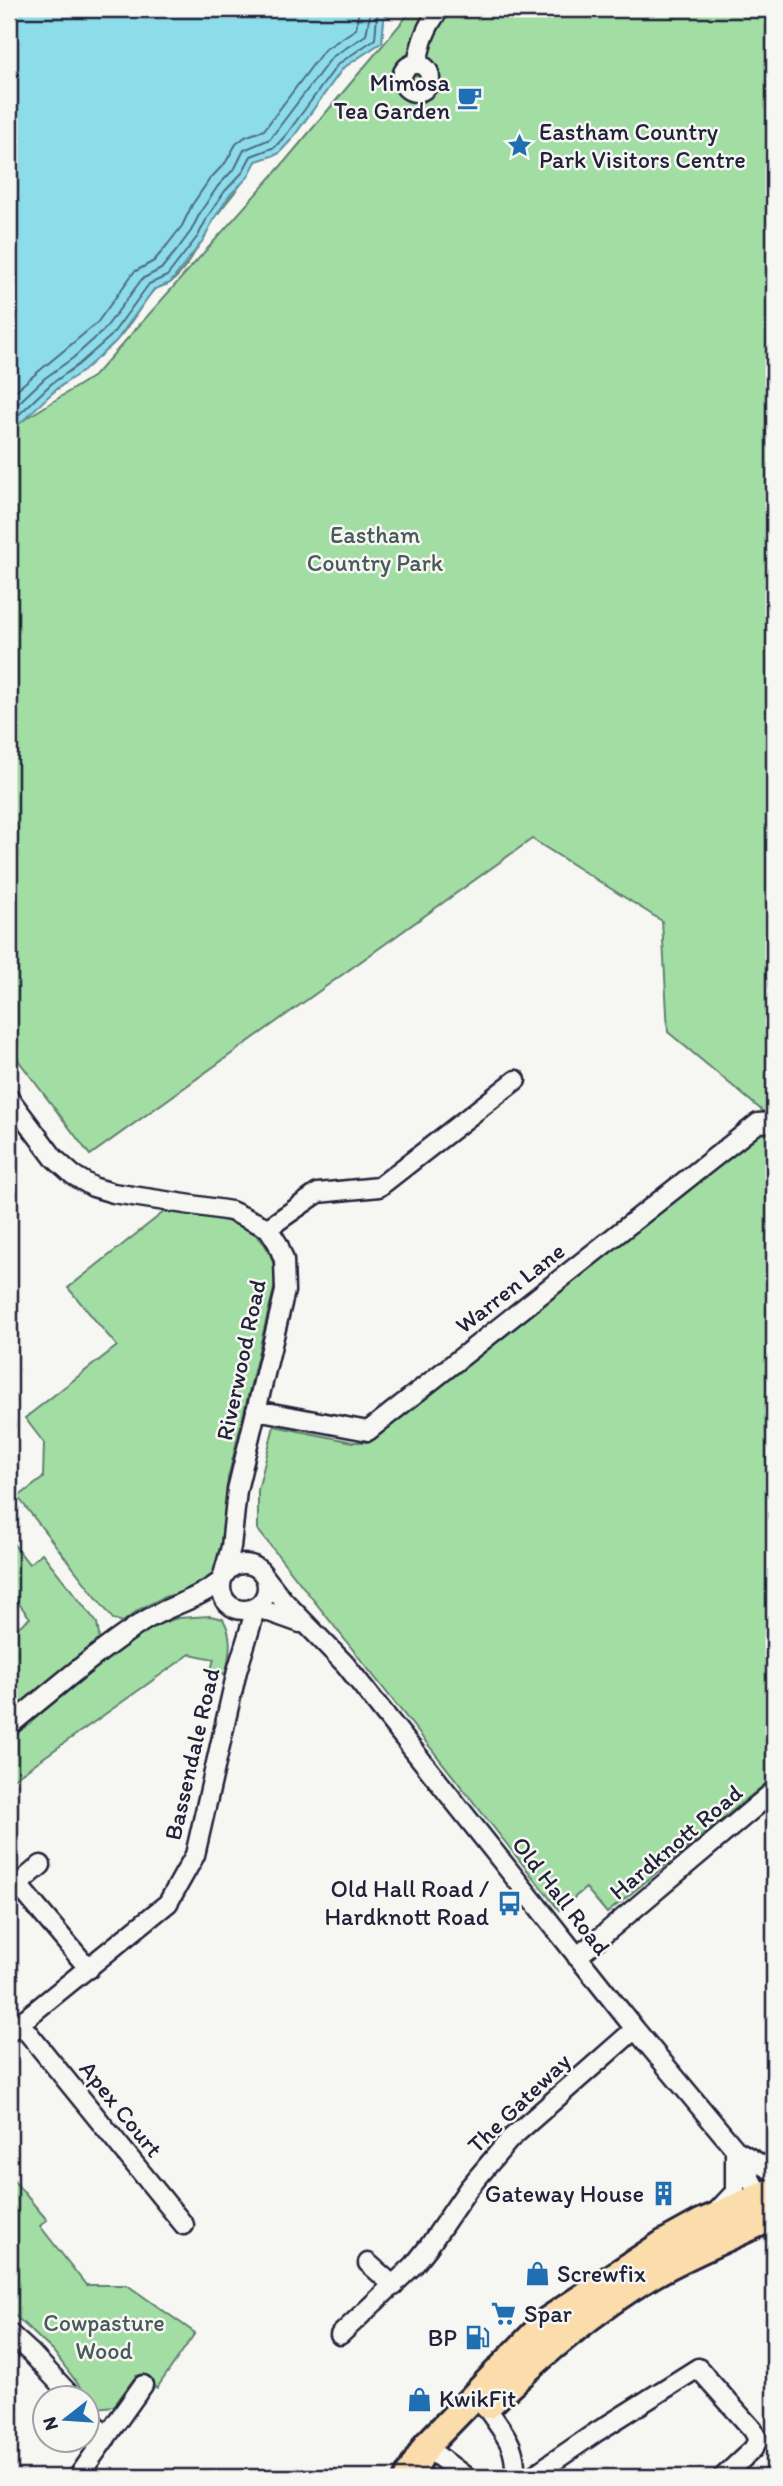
<svg xmlns="http://www.w3.org/2000/svg" width="783" height="2486" viewBox="0 0 783 2486" font-family="Itim,sans-serif">
<style>
.green{fill:#a2dea4;stroke:#628070;stroke-width:2}
.water{fill:#8ddcea;stroke:#6292a4;stroke-width:2}
.lines{fill:none;stroke-linecap:round;stroke-linejoin:round}
.shore{stroke:#4d6c81;stroke-width:2}
.minor-casing{stroke:#22223b;stroke-width:23}
.highway-casing{stroke:#22223b;stroke-width:32}
.minor{stroke:#f6f6f2;stroke-width:18}
.highway{stroke:#fbddab;stroke-width:26}
.labels{text-anchor:middle;stroke-width:5;stroke-linejoin:round;paint-order:stroke}
.poi-label{font-size:24px;fill:#22223b;stroke:#f6f6f2;text-anchor:end}
.park-label{font-size:24px;fill:#485a5a;stroke:#f6f6f2}
.street-label{font-size:24px;fill:#22223b;stroke:#f6f6f2}
</style>
<rect width="100%" height="100%" fill="#f6f6f2"/>
<filter id="ink" filterUnits="userSpaceOnUse"><feTurbulence type="fractalNoise" baseFrequency=".0143" numOctaves="2"/><feDisplacementMap in="SourceGraphic" scale="14" xChannelSelector="R" yChannelSelector="G"/><feConvolveMatrix kernelMatrix="1 2 1 2 8 2 1 2 1" color-interpolation-filters="sRGB"/></filter>
<g filter="url(#ink)">
<!-- green -->
<path class="green" d="M395 9 384 18 382 42 343 68 291 140 278 154 256 161C246 182 229 197 216 217 203 235 189 269 170 283 164 287 157 286 152 292 138 309 129 329 113 344 83 372 47 393 19 423L95 375 281 166 413 9H774V1622L765 1630 774 1642V1777L607 1913 586 1888 559 1910 258 1530V1490L274 1426 353 1442H367L765 1123V1113L668 1032 662 921 532 839 90 1155 9 1048V320L51 283Z
M165 1211C216 1220 271 1215 276 1280L228 1478 225 1542 221 1559 209 1579 196 1589 164 1597 138 1610 123 1622 113 1619 18 1497 43 1478 44 1443 25 1418 117 1346 68 1288Z
M9 1538 29 1564 42 1553 97 1623 100 1642 9 1715V1634L30 1618 9 1591Z
M210 1616 223 1619C234 1638 229 1654 226 1674L211 1670 214 1659 190 1654 9 1782V1740L90 1673 152 1626 178 1618Z
M9 2175 47 2220 40 2226 86 2285H127L195 2333 157 2388 136 2376 114 2406 96 2408 53 2351 9 2310Z"/>
<!-- water -->
<path class="water" d="M9 9H395L384 18 382 42 343 68 291 140 278 154 256 161 248 177 230 195 213 220 204 239 170 283 154 289 116 341 83 371 56 389 9 434Z"/>
<g class="lines">
<!-- shore -->
<path class="shore" d="M9 396 97 323 134 272 154 261 168 244 182 226 192 205 209 180 226 162 236 144 245 137 264 130 324 50 356 29 359 9
M9 412 45 378 73 358 104 330 142 279 161 269 177 250 191 231 201 211 218 186 235 168 244 150 270 139 332 57 366 35 371 9
M9 424 51 384 78 365 111 336 149 284 167 276 198 236 208 216 225 191 242 173 251 156 275 147 286 135 338 64 375 39 377 16 384 9"/>
<defs>
<path id="minor" d="M402 78a14 14 0 1 1 28 0a14 14 0 1 1-28 0Z
M417 64C421 42 426 26 440 9
M9 1098 54 1158 73 1175 93 1187 113 1193 231 1211 268 1228 278 1244 284 1260 285 1291 237 1490 231 1547 222 1579
M268 1228 318 1193 379 1187 516 1080
M256 1410 368 1431 758 1123 774 1122
M221 1587a23 23 0 1 1 46 0a23 23 0 1 1-46 0Z
M262 1573 283 1600 345 1664 635 2029 735 2149 764 2205
M255 1607 300 1623
M9 1726C52 1691 94 1654 141 1623 167 1606 197 1600 221 1581
M18 1885 89 1969
M9 1892 41 1865
M577 1957 774 1791
M20 2023 184 2225
M9 2032 168 1903 195 1855 237 1671 252 1622 254 1608
M738 2151 774 2172
M719 2209 735 2192V2153
M368 2263 394 2286
M9 2333 31 2353 73 2398
M340 2335 414 2265 429 2246 468 2189 510 2139 635 2029
M486 2407C503 2433 517 2444 515 2477
M88 2416 106 2438
M438 2456 466 2477
M78 2477 143 2385
M531 2477 595 2433 698 2368 753 2430 758 2440 753 2449 723 2477"/>
<path id="highway" d="M488 2405C540 2356 592 2310 653 2274 692 2252 734 2235 774 2216
M408 2477 427 2445 547 2321 663 2244 701 2223 774 2191"/>
</defs>
<!-- minor casing -->
<use href="#minor" class="minor-casing"/>
<!-- highway casing -->
<use href="#highway" class="highway-casing"/>
<!-- minor -->
<use href="#minor" class="minor"/>
<!-- highway -->
<use href="#highway" class="highway"/>
</g>
</g>
<!-- icons -->
<defs>
<symbol id="cafe-bare" viewBox="-9 -9 18 18"><path d="M-5.5-4.5H6V0H3Q3 3.5 0 3.5H-2.5Q-5.5 3.5-5.5 0ZM3-3.2v2h1.7v-2ZM-6 4.5H4V6H-6Z" fill="#1f6fb2" stroke="#f6f6f2" stroke-width="2.5" paint-order="stroke"/></symbol>
<symbol id="sight-bare" viewBox="-9 -9 18 18"><path d="M0-6L1.8-2.2L6-1.7L2.9 1.2L3.7 5.4L0 3.3L-3.7 5.4L-2.9 1.2L-6-1.7L-1.8-2.2Z" fill="#1f6fb2" stroke="#f6f6f2" stroke-width="2.5" paint-order="stroke"/></symbol>
<symbol id="bus-bare" viewBox="-9 -9 18 18"><path d="M-5-6H5V4H4V6H2V4H-2V6H-4V4H-5ZM-3.5-4V0h7V-4ZM-3.5 1.2v1.5H-2V1.2ZM2 1.2v1.5H3.5V1.2Z" fill="#1f6fb2" stroke="#f6f6f2" stroke-width="2.5" paint-order="stroke"/></symbol>
<symbol id="building-bare" viewBox="-9 -9 18 18"><path d="M-4-6H4V6H1V3H-1V6H-4ZM-2.5-4.3h1.7v1.8h-1.7ZM.8-4.3h1.7v1.8H.8ZM-2.5-1h1.7V.8h-1.7ZM.8-1h1.7V.8H.8Z" fill="#1f6fb2" stroke="#f6f6f2" stroke-width="2.5" paint-order="stroke"/></symbol>
<symbol id="shop-bare" viewBox="-9 -9 18 18"><path d="M-5-2.5h2.3a2.7 3.5 0 0 1 5.4 0H5L5.5 6h-11ZM-1.5-2.5h3a1.5 2.3 0 0 0-3 0Z" fill="#1f6fb2" stroke="#f6f6f2" stroke-width="2.5" paint-order="stroke"/></symbol>
<symbol id="supermarket-bare" viewBox="-9 -9 18 18"><path d="M-6-5.5h2.5l.6 2H6L4.5 2H-2.5L-4.4-4H-6ZM-1.5 3.2a1.3 1.3 0 1 0 .1 0ZM3 3.2a1.3 1.3 0 1 0 .1 0Z" fill="#1f6fb2" stroke="#f6f6f2" stroke-width="2.5" paint-order="stroke"/></symbol>
<symbol id="fuel-bare" viewBox="-9 -9 18 18"><path d="M-5.5-6h7V0h2V4h1.3V-2.5L3-4.5l.8-.8L6-3V5H2.5V1h-1V6h-7ZM-4.2-4.7v3.2H.2V-4.7Z" fill="#1f6fb2" stroke="#f6f6f2" stroke-width="2.5" paint-order="stroke"/></symbol>
</defs>
<g fill-rule="evenodd">
<use href="#cafe-bare" x="452" y="80" width="35" height="35"/>
<use href="#sight-bare" x="502" y="128" width="35" height="35"/>
<use href="#bus-bare" x="492" y="1886" width="35" height="35"/>
<use href="#building-bare" x="646" y="2176" width="35" height="35"/>
<use href="#shop-bare" x="520" y="2256" width="35" height="35"/>
<use href="#supermarket-bare" x="486" y="2296" width="35" height="35"/>
<use href="#fuel-bare" x="460" y="2320" width="35" height="35"/>
<use href="#shop-bare" x="402" y="2382" width="35" height="35"/>
</g>
<g class="labels">
<!-- poi labels -->
<g class="poi-label">
<text x="450" y="91">Mimosa<tspan x="450" dy="28">Tea Garden</tspan></text>
<text x="539" y="140" text-anchor="start">Eastham Country<tspan x="539" dy="28">Park Visitors Centre</tspan></text>
<text x="489" y="1897">Old Hall Road /<tspan x="489" dy="28">Hardknott Road</tspan></text>
<text x="644" y="2202">Gateway House</text>
<text x="557" y="2282" text-anchor="start">Screwfix</text>
<text x="524" y="2322" text-anchor="start">Spar</text>
<text x="457" y="2346">BP</text>
<text x="439" y="2407" text-anchor="start">KwikFit</text>
</g>
<!-- park labels -->
<g class="park-label">
<text x="375" y="543">Eastham<tspan x="375" dy="28">Country Park</tspan></text>
<text x="104" y="2331">Cowpasture<tspan x="104" dy="28">Wood</tspan></text>
</g>
<!-- street labels -->
<g class="street-label">
<text transform="translate(510 1288) rotate(-38)" y="8">Warren Lane</text>
<text transform="translate(241 1360) rotate(-78)" y="8">Riverwood Road</text>
<text transform="translate(192 1754) rotate(-77)" y="8">Bassendale Road</text>
<text transform="translate(676 1842) rotate(-40)" y="8">Hardknott Road</text>
<text transform="translate(561 1896) rotate(52)" y="8">Old Hall Road</text>
<text transform="translate(519 2103) rotate(-44)" y="8">The Gateway</text>
<text transform="translate(121 2109) rotate(51)" y="8">Apex Court</text>
</g>
</g>
<!-- margin -->
<rect width="783" height="2486" fill="none" stroke="#f6f6f2" stroke-width="35"/>
<rect x="18" y="18" width="748" height="2451" fill="none" stroke="#22223b" stroke-width="2.5" filter="url(#ink)"/>
<!-- north arrow -->
<g transform="translate(66 2419) rotate(253)"><circle r="33" fill="#f6f6f2" stroke="#a1a1a9" stroke-width="2"/>
<path d="M0-5L12 26L0 18L-12 26Z" fill="#1f6fb2"/>
<text y="-10" font-size="19" font-weight="bold" text-anchor="middle" fill="#22223b">N</text>
</g>
</svg>
